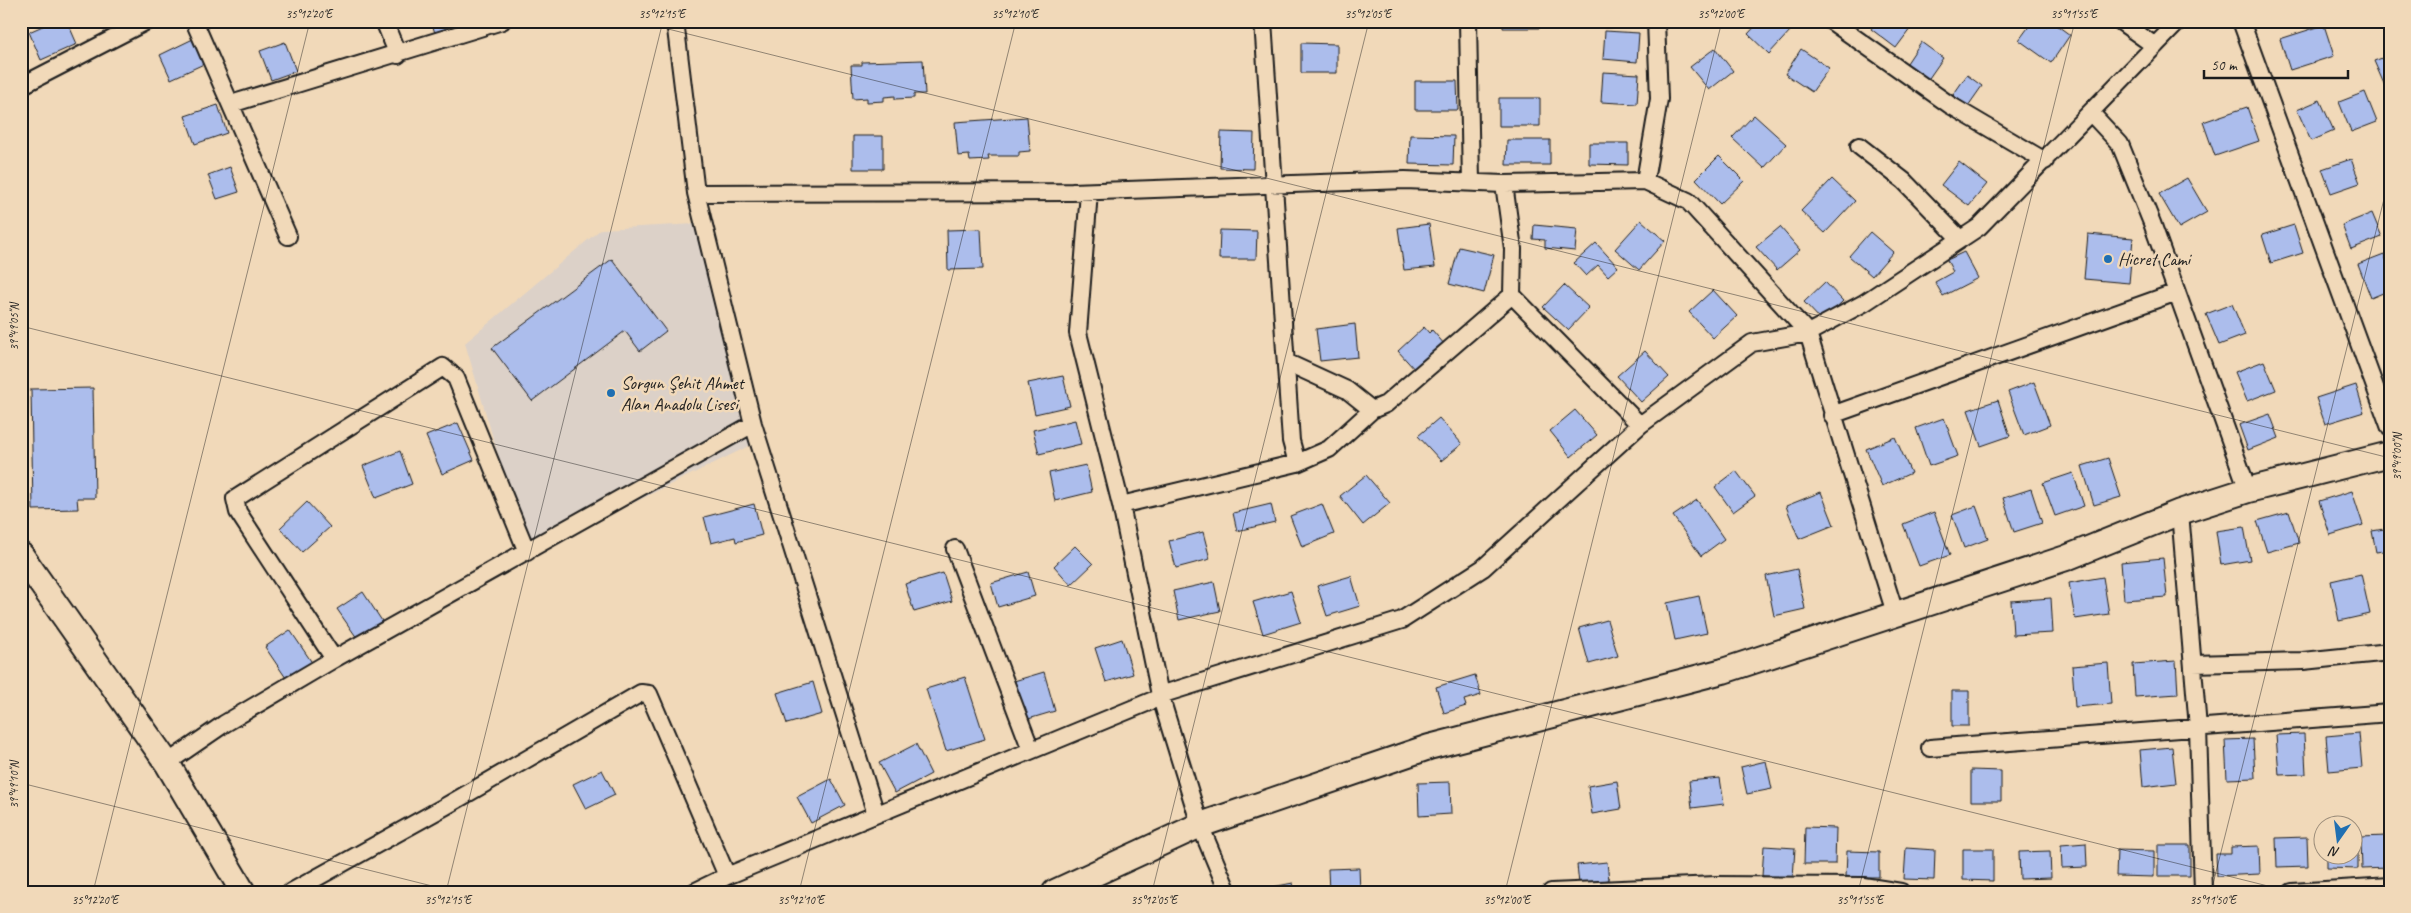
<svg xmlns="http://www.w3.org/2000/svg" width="2411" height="913" viewBox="0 0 2411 913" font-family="Caveat,sans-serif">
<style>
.built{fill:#dcd1c8}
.building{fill:#acbdec;stroke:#1c1c1c}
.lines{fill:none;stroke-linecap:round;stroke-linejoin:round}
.street-casing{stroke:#1c1c1c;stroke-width:20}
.secondary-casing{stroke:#1c1c1c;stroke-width:28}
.street{stroke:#f1d9b9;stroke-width:16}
.secondary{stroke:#f1d9b9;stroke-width:24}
.ticks{fill:none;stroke:#1c1c1c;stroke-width:1;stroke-opacity:0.45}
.poi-dot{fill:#1f6fb2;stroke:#f1d9b9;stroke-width:2}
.labels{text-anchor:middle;stroke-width:5;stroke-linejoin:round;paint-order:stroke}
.poi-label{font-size:18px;fill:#1c1c1c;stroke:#f1d9b9;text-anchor:start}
.neatline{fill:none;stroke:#1c1c1c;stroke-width:2}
.ticks-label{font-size:12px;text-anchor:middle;fill:#1c1c1c}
</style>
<rect width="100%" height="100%" fill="#f1d9b9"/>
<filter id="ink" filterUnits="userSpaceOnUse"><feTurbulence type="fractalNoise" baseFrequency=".02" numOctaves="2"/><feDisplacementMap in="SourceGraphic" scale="10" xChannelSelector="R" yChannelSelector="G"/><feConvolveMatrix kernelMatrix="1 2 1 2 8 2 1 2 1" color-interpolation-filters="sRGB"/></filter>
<g filter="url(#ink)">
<!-- built -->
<path class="built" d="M696 224 757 442 537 550 516 516 465 343 601 229Z"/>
<!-- building -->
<path class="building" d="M54 21H67L77 44 41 60 29 32Z
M431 21H464L435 33Z
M1308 21H1337L1336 26Z
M1396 21H1454V23L1396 24Z
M1503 21H1540V28H1503Z
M1760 21H1782L1791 30 1769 54 1748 34Z
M1877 21H1916L1896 48 1871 29Z
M1976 21H1993L1988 29Z
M2033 21H2051L2070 35 2051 63 2019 40Z
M2324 25 2334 56 2290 70 2280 39Z
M1605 31 1639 33 1637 62 1603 59Z
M195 38 206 63 171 79 160 55Z
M285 42 296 71 271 80 260 51Z
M1921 42 1943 58 1927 81 1905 66Z
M1301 43 1337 44V73H1301Z
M1715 48 1733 71 1709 90 1690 67Z
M1801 49 1829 68 1812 92 1785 74Z
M2390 55V92L2388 93 2374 61Z
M923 60 925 94H914V98L895 99V96L884 97V101L867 102V98L853 99 851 65H862V62Z
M1603 72 1639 74 1637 104 1601 102Z
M1967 75 1982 86 1968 106 1953 95Z
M1415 81H1457L1458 110H1415Z
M2365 92 2377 122 2351 132 2339 102Z
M1499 98H1540V126H1499Z
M2320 100 2334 131 2311 141 2297 110Z
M218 105 227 133 195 144 185 116Z
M2247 107 2259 141 2215 156 2203 122Z
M1754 115 1786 144 1764 168 1732 138Z
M1027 117 1030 151 1019 152V156H988L989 160 970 161 969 155 958 156 955 122Z
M1221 132 1254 133 1253 169 1220 168Z
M1410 135 1454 136 1453 165 1409 164Z
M853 136H883V169H853Z
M1507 140H1550V165H1506Z
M1589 143H1628V165L1589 164Z
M1719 156 1744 181 1720 204 1696 179Z
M2351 159 2360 183 2331 193 2322 169Z
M1959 162 1987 184 1969 206 1941 185Z
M230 167 239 192 217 199 208 175Z
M2187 178 2207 212 2179 228 2159 194Z
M1832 179 1855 201 1825 233 1801 211Z
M2372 213 2382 237 2351 249 2342 225Z
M1641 220 1665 241 1639 270 1615 249Z
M1429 224 1435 267 1404 270 1398 228Z
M1534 225 1577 229 1575 251 1545 248V240L1533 239Z
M2294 225 2303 253 2271 263 2262 235Z
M1780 227 1800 250 1777 270 1756 247Z
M981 229 983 269 948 270 947 230Z
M1220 230 1257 231 1256 259H1219Z
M1870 232 1893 252 1872 276 1849 256Z
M2088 234 2133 238 2129 283 2084 279Z
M1596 243 1618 267 1608 276 1598 265 1586 276 1574 263Z
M1459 247 1494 255 1484 293 1449 284Z
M1964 252 1978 278 1943 296 1935 282 1953 272 1947 260Z
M2384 254 2390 270V290L2371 298 2358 264Z
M612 259 666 331 640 351 625 331 532 401 492 348Z
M1825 282 1843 301 1822 321 1804 302Z
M1564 285 1589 308 1568 330 1543 307Z
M1713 290 1737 316 1713 338 1689 312Z
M2232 304 2245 335 2219 345 2206 314Z
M1355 324 1358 357 1320 361 1316 329Z
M1424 327 1429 333 1432 330 1445 345 1416 371 1398 351Z
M1645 351 1669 377 1641 402 1617 376Z
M2264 361 2276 390 2247 401 2235 372Z
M1063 376 1070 406 1035 414 1028 383Z
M2034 382 2050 425 2024 435 2008 392Z
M2356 385 2364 412 2325 424 2316 398Z
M93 388 95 498H77L78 509 33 510 31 389Z
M1998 400 2010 436 1981 446 1968 410Z
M1575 410 1597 435 1571 457 1550 431Z
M2270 414 2279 438 2248 450 2239 425Z
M1439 418 1462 444 1441 461 1418 436Z
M1944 418 1958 456 1929 466 1916 428Z
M1075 420 1081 444 1039 454 1033 430Z
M458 423 474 460 442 474 426 436Z
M1895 437 1911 473 1882 486 1866 449Z
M400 451 412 484 376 498 363 466Z
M2108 458 2121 497 2094 505 2082 466Z
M1086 465 1092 492 1055 501 1049 473Z
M1736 471 1755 496 1733 512 1715 487Z
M2073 473 2084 506 2055 516 2043 483Z
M1366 475 1390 503 1363 525 1340 496Z
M2031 489 2042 523 2014 532 2003 498Z
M2352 491 2363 525 2330 535 2319 501Z
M1821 492 1834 525 1799 539 1786 506Z
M1697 500 1724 539 1701 556 1673 516Z
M307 502 330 527 302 552 280 528Z
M754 504 762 535 736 542 735 537 711 543 704 517Z
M1271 504 1275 522 1237 531 1233 513Z
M1322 504 1334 534 1302 547 1290 516Z
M1976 506 1988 539 1964 548 1952 515Z
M1934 512 1950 555 1919 566 1903 524Z
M2289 512 2299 543 2267 552 2257 521Z
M2244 527 2250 560 2221 565 2216 531Z
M2390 528V550L2376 552 2372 531Z
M1203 532 1210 559 1176 568 1169 541Z
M1075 546 1093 564 1071 585 1054 566Z
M2163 558 2167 597 2124 600 2121 562Z
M1797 569 1805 609 1774 616 1766 576Z
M1028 572 1035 596 998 607 991 583Z
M943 573 952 601 914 612 905 584Z
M2361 574 2370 614 2339 621 2331 581Z
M1351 576 1360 606 1327 616 1317 586Z
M2103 577 2109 614 2075 619 2069 583Z
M1214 582 1220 611 1179 620 1173 591Z
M1291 591 1301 622 1263 634 1253 602Z
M363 592 382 621 357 638 337 609Z
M1699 596 1707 633 1675 640 1667 603Z
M2051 598 2053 633 2013 635 2011 601Z
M1607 620 1618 656 1589 664 1579 628Z
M290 630 313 664 288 681 265 647Z
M1122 639 1133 674 1106 682 1095 648Z
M2176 661 2178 694 2135 697 2133 664Z
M2108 663 2111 704 2075 707 2072 666Z
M1044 672 1055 711 1025 720 1014 681Z
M1475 675 1481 695 1464 700 1466 706 1444 713 1436 687Z
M965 677 985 739 946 751 926 689Z
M813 682 822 714 787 724 777 693Z
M1952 691H1969V726H1952Z
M2359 733 2362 768 2329 771 2326 736Z
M2304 734 2306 774 2279 775 2276 735Z
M2253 739 2255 778 2227 779 2225 740Z
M916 744 931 774 895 793 879 763Z
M2172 747 2176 783 2143 787 2140 750Z
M1766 761 1772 789 1747 794 1741 767Z
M602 770 615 795 586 809 573 784Z
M1971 770 2001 771V801H1971Z
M1720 778 1724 804 1692 808 1689 781Z
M831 779 845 805 811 823 797 797Z
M1617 781 1621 809 1592 814 1588 786Z
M1450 782 1451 814 1419 816 1418 783Z
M1805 827 1836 828 1835 864H1804Z
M2386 836 2387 868 2362 869 2361 837Z
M2307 837 2308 866 2277 867 2276 838Z
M2354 838H2358V869L2327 868V856H2354Z
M2086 843 2087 867 2062 868 2061 845Z
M2158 845H2190V876H2158Z
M1764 846 1795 848 1793 878 1762 876Z
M2259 846 2260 874 2217 876 2216 854H2231V847Z
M1906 848 1935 850 1934 880 1904 879Z
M1963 849H1993V881L1963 880Z
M2117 850 2154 851V877L2116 876Z
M1847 851 1879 852V877H1846Z
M2050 851 2051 878 2020 879 2019 852Z
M1607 862 1609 880 1579 884 1577 865Z
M1359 868 1360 892H1329L1328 869Z
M1293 883 1295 892H1263L1262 889Z"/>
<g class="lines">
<defs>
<path id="street" d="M194 21 288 236
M384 21 398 55
M675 21 696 193 753 424 876 814
M1263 21 1291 441 1297 463
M1468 21 1471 183
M1831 21 1950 105 2045 161
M2120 21 2155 46
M2241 21 2390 428
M21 86 147 21
M231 104 502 21
M2091 113 2120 144 2152 223 2248 490
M1859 146 1904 181 1960 239
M1645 181 1659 99 1656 21
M1504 184 1513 249 1512 295 1640 425
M1089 192 1078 333 1121 505 1160 695 1200 825 1228 892
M696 193 1072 192 1405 180 1504 184 1645 181 1688 201 1808 333 1895 613
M1286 362 1347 390 1372 410
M1832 415 2177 292
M1121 505 1297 463 1329 449 1372 410 1386 404 1512 295
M2180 512 2198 728 2203 892
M955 549 1031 750
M334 659 238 512 235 499 443 367 456 378 527 552
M2193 664 2303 661 2390 652
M1930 748 2390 713
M167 763 224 724 334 659 753 424
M727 876 1156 699 1160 695 1402 620 1483 568 1640 425 1752 343 1808 333 1864 303 1979 227 2179 21
M291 892 446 806 641 693 649 694 727 876 694 892
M1551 892 1716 885 1863 886 1901 892
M2292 892 2390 886"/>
<path id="secondary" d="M21 555 167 763 243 892
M1055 892 1200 825 1429 747 1723 671 2066 558 2180 512 2248 490 2390 454"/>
</defs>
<!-- street casing -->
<use href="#street" class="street-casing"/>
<!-- secondary casing -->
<use href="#secondary" class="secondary-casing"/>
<!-- street -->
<use href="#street" class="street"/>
<!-- secondary -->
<use href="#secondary" class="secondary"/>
</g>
</g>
<!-- ticks -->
<path class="ticks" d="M636 21 2390 458M21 326 2292 892M21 783 456 892M93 892 310 21M446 892 663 21M799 892 1016 21M1152 892 1369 21M1505 892 1722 21M1858 892 2075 21M2211 892 2390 175"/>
<!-- markers -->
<g class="poi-dot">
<circle cx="2108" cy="259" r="5"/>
<circle cx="611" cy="393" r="5"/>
</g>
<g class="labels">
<!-- poi labels -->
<g class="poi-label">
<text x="2118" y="265">Hicret Cami</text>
<text x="621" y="389">Sorgun Şehit Ahmet<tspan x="621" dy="21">Alan Anadolu Lisesi</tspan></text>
</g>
</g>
<!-- margin -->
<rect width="2411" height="913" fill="none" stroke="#f1d9b9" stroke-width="55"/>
<!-- north arrow -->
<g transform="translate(2338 840) rotate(194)"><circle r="24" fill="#f1d9b9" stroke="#9c8d7a"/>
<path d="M0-4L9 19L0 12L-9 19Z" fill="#1f6fb2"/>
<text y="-8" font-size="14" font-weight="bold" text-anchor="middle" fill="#1c1c1c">N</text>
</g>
<!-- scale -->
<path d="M2204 70v8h144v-8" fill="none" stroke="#1c1c1c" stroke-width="2.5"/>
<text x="2211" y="70" font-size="15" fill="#1c1c1c" stroke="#f1d9b9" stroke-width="4" paint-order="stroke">50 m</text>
<rect x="28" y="28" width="2356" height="858" class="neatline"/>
<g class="ticks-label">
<text x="309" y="18">35°12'20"E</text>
<text x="662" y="18">35°12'15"E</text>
<text x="1015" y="18">35°12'10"E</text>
<text x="1368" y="18">35°12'05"E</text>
<text x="1721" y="18">35°12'00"E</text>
<text x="2074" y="18">35°11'55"E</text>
<text transform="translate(14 327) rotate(-90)" y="4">39°49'05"N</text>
<text transform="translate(2397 457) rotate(-90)" y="4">39°49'00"N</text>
<text transform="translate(14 785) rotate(-90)" y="4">39°49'10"N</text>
<text x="95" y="904">35°12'20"E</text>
<text x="448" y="904">35°12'15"E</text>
<text x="801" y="904">35°12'10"E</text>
<text x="1154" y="904">35°12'05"E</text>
<text x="1507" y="904">35°12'00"E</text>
<text x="1860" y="904">35°11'55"E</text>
<text x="2213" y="904">35°11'50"E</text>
</g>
</svg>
